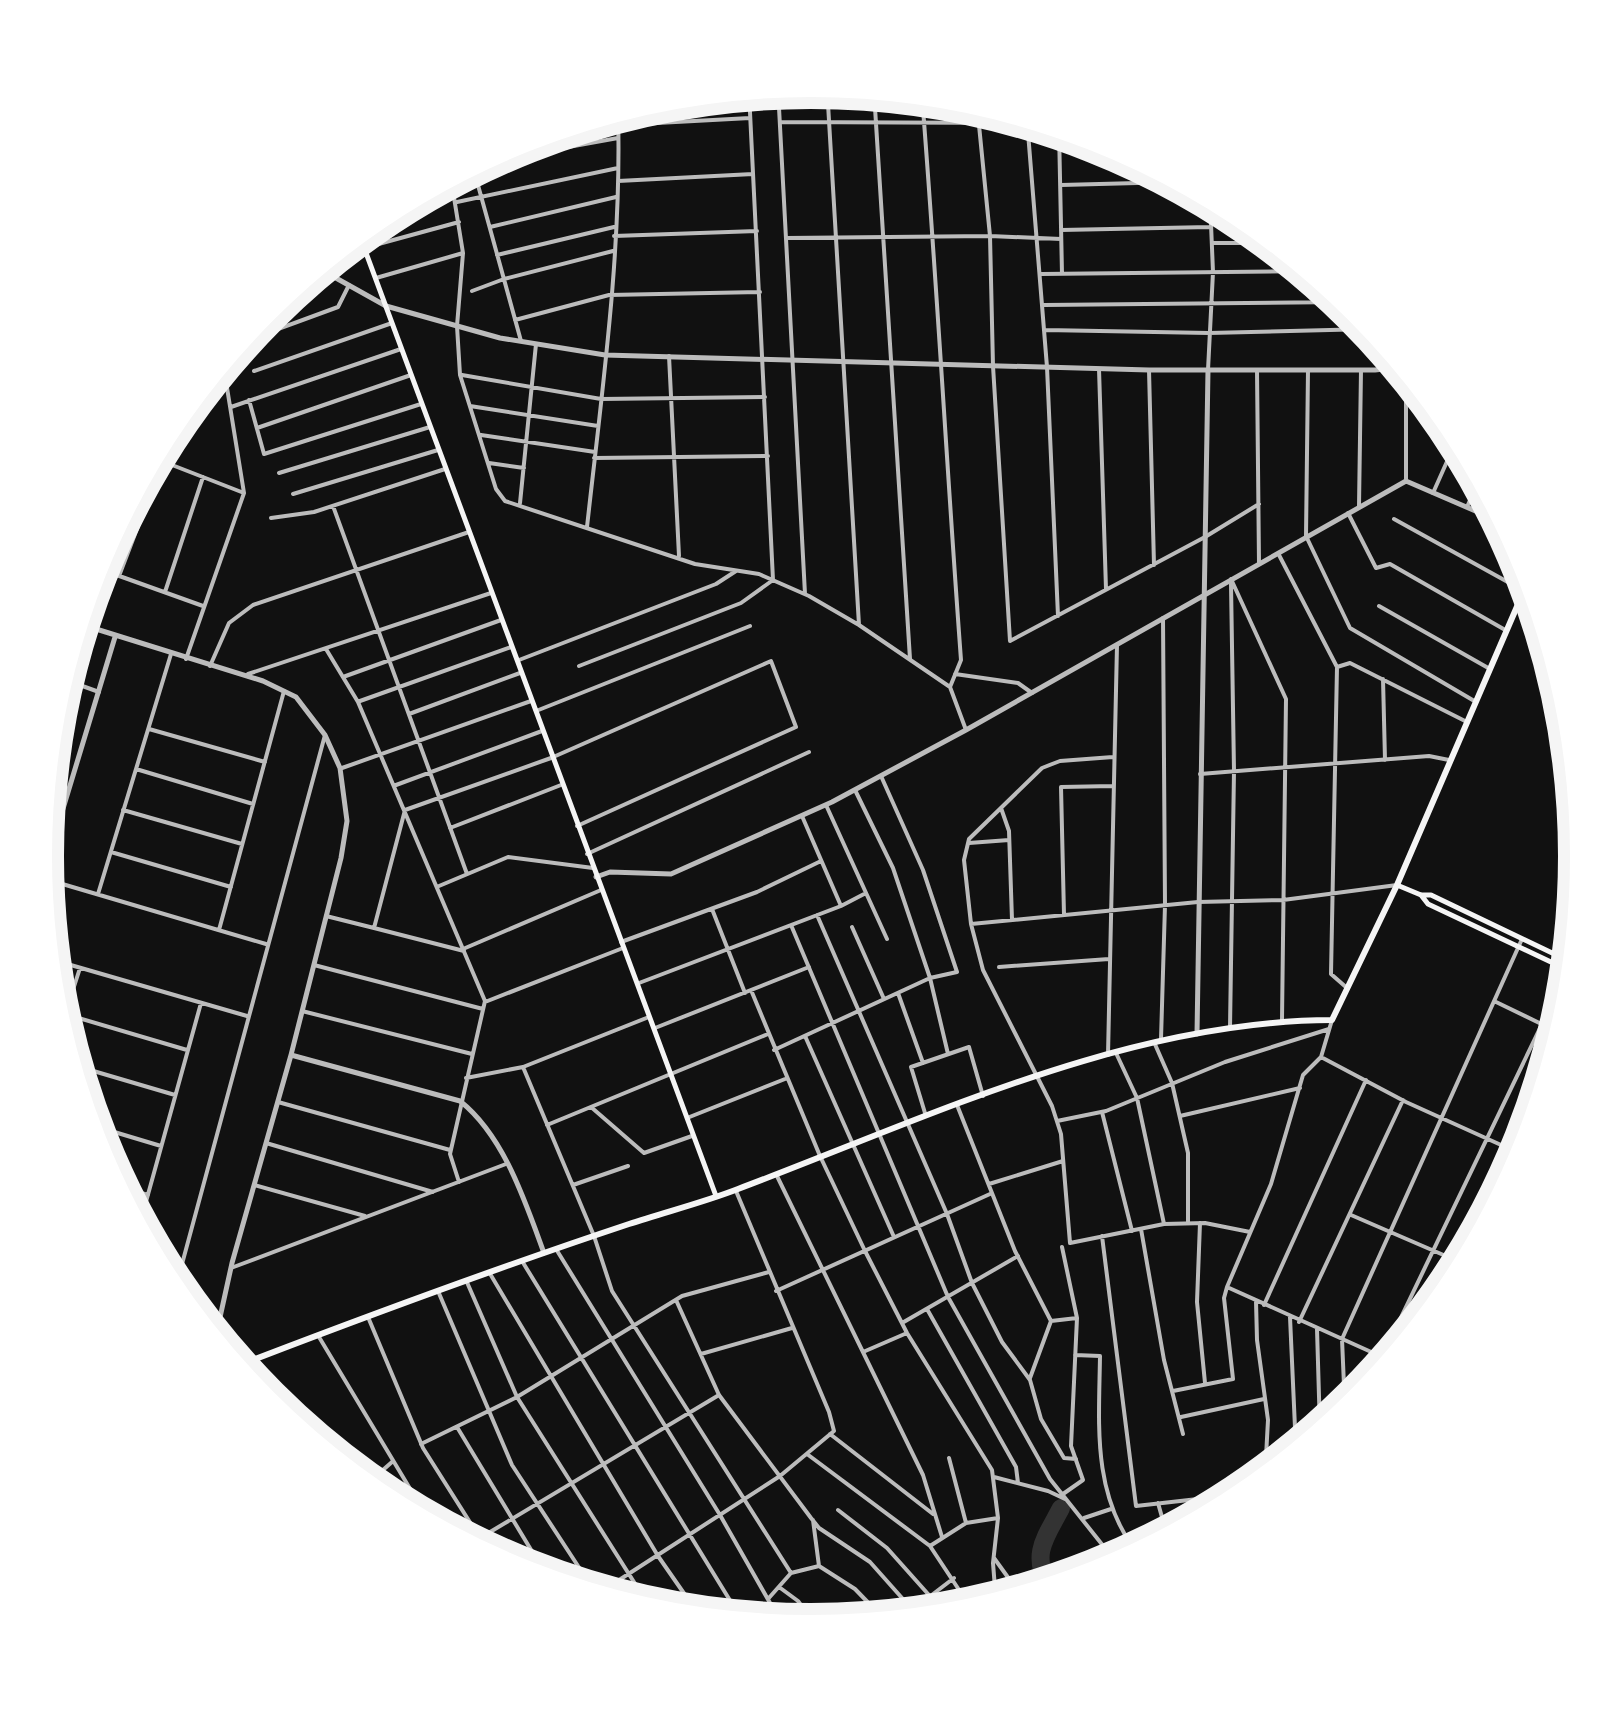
<svg xmlns="http://www.w3.org/2000/svg" width="1621" height="1712" viewBox="0 0 1621 1712" font-family="'PT Sans Narrow',sans-serif">
<style>
.lines{fill:none;stroke-linecap:round;stroke-linejoin:round}
.river{stroke:#333;stroke-width:18}
.minor{stroke:#bcbcbc;stroke-width:4}
.tertiary{stroke:#bcbcbc;stroke-width:5}
.secondary{stroke:#f5f5f5;stroke-width:5}
.primary{stroke:#f5f5f5;stroke-width:6}
.rim{fill:none;stroke:#f5f5f5;stroke-width:12}
</style>
<rect width="100%" height="100%" fill="#111"/>
<g class="lines">
<!-- river -->
<path class="river" d="M1048 1585C1031 1553 1046 1537 1061 1508"/>
<!-- minor -->
<path class="minor" d="M827 87 859 625
M778 89 805 594
M874 92 910 659
M922 96C937 284 947 472 961 660L950 687 966 730
M977 105 990 236 993 366 1010 641 1205 537 1259 504
M1027 120 1047 367 1058 616
M780 122 1035 123
M620 125 750 118
M1059 130 1062 274
M1059 143 1093 141
M480 163 618 138
M473 167 521 341
M451 179 463 253 457 326 460 375 496 489 505 501 695 564 759 574 809 596 859 625 950 687
M618 181 753 174
M1061 185 1176 182
M457 202 618 168
M383 215 453 196
M1211 215 1236 214
M490 227 616 197
M1061 230 1210 227
M614 236 757 231
M786 238 990 236 1061 239
M1212 243H1272
M364 248 459 222
M497 255 614 227
M1041 274 1306 271
M376 278 463 253
M1317 280 1318 300
M472 291 504 279 613 251
M282 298 315 288 326 273
M1044 305 1344 302
M515 320 609 295 760 292
M1045 330 1209 333 1370 329
M240 343 338 307 349 285
M669 356 679 556
M1099 369 1106 589
M1149 370 1154 565
M1208 370 1213 272 1210 200
M1257 370 1259 563
M1308 370 1306 536 1350 628 1476 702
M254 371 392 323
M462 375 601 399 765 397
M249 400 264 454 421 404
M470 406 598 426
M231 407 401 349
M257 428 411 375
M481 435 595 452
M154 458 244 493
M594 458 768 456
M489 463 524 468
M279 473 430 427
M1406 481V373
M1433 493 1457 439
M293 494 438 450
M520 503 536 344
M333 506 467 874
M1359 506 1361 370
M1467 507 1479 480
M1348 513 1376 568 1390 564 1507 631
M271 518 314 512 445 469
M1394 519 1524 591
M587 527C602 391 622 251 618 113
M1279 555 1337 667
M97 568 203 606
M119 576 180 416
M1231 579 1286 699 1282 1020
M165 592 203 477
M1519 602 1537 610
M1379 606 1490 669
M326 649 358 702 485 1001 450 1154 459 1182
M186 659 244 493 223 363
M519 660 716 584 736 571
M210 666 229 623 253 605 469 532
M579 666 741 603 773 580 749 92
M248 674 491 593
M955 674 1018 683 1032 693
M343 677 501 620
M63 679 99 692
M1383 679 1385 760
M360 701 511 647
M536 711 750 626
M409 714 520 673
M149 729 265 762
M1113 757 1060 761 1042 768 969 839 964 860 971 924 983 970 1052 1106 1061 1134 1070 1243 1164 1224 1205 1223 1250 1232
M342 768 531 701
M136 769 253 804
M1200 774 1429 756 1449 760
M396 785 542 731
M855 790 893 868 930 978 948 1054
M826 805 887 939
M1001 808 1009 831 1012 920
M123 810 242 844
M44 814 60 820
M802 816 841 906
M450 828 561 785
M969 843 1009 840
M111 852 231 887
M587 854 809 752
M42 878 266 944
M439 886 508 857 593 868
M98 894 171 654
M712 909 745 993
M817 915 947 1214 972 1283 1002 1342 1030 1380 1041 1419 1064 1458 1076 1459
M1064 915 1061 787 1113 786
M326 916 374 928
M971 924 1198 902 1283 900 1397 885
M791 925 948 1297 1050 1479 1116 1562
M852 927 884 999
M219 930 284 691
M621 942 757 892 821 861
M463 949 601 890
M464 951 374 928 405 810 551 758 771 661 796 727 577 826
M50 959 247 1016
M314 965 483 1009
M999 967 1109 959
M639 983 841 906 866 893
M1347 988 1331 974 1337 667 1350 663 1467 722
M751 990 820 1156 865 1251 907 1333 992 1470 998 1518 993 1563 996 1601
M898 993 923 1063
M1494 1001 1558 1032
M485 1002 623 948
M302 1011 472 1054
M65 1014 187 1050
M61 1027 80 968
M655 1028 809 967
M1230 1028 1234 771 1231 584
M805 1036 894 1237
M1161 1039 1165 905 1163 618
M1154 1042 1172 1083 1188 1153V1222
M774 1050 930 978 957 972 923 870 881 776
M1116 1053 1137 1098 1164 1224
M1108 1055 1117 645
M1321 1057 1406 1102 1521 1154
M73 1065 175 1095
M523 1067 594 1236 612 1291 791 1573 819 1566
M466 1078 523 1067 649 1017
M278 1102 450 1150
M957 1105 1015 1251 1051 1321 1077 1318
M591 1107 644 1153 692 1136
M1102 1112 1132 1231
M925 1113 911 1067 969 1047 983 1096
M1180 1116 1300 1088
M687 1118 785 1079
M1057 1121 1106 1111 1225 1062 1329 1029
M91 1125 161 1146
M547 1125 768 1034
M266 1143 433 1192
M776 1174 923 1475 942 1537
M989 1184 1063 1161
M254 1185 365 1216
M573 1185 628 1166
M117 1186 148 1195
M1351 1215 1462 1263
M1200 1223 1197 1302 1205 1383
M139 1227 201 1003
M1141 1229 1164 1360 1183 1434
M1102 1236 1136 1506 1242 1494
M1062 1247 1077 1318 1071 1446 1083 1480 1063 1494
M556 1249 720 1515 782 1624
M522 1261 742 1620
M231 1268 506 1164
M489 1272 658 1556 699 1615
M466 1280 517 1397 651 1609
M1227 1287 1389 1360
M175 1290 325 735
M438 1291 512 1465 595 1592
M776 1291 990 1194
M676 1300 719 1395 811 1518 819 1528 870 1562 918 1616
M1256 1301 1257 1340 1268 1420 1265 1475
M1264 1305 1366 1080
M927 1309 1016 1467 1018 1483
M368 1317 423 1448 490 1554
M1290 1317 1296 1450
M1299 1322 1403 1100
M902 1323 1018 1256
M1317 1329 1320 1430
M319 1337 430 1522
M863 1352 907 1333
M701 1354 792 1328
M1075 1355 1100 1356C1099 1426 1092 1492 1136 1552
M1382 1357 1542 1024
M1030 1378 1051 1321
M1173 1391 1233 1379 1224 1298 1227 1287 1271 1184 1303 1075 1321 1057 1332 1020
M1345 1409 1342 1339 1522 939
M1181 1417 1264 1399
M457 1427 548 1578
M830 1434 933 1514
M314 1440 323 1438 338 1460
M421 1444 517 1397 682 1296 769 1272
M807 1454 930 1546 971 1608
M949 1458 966 1523
M994 1477 1048 1491 1065 1499
M367 1484 392 1462
M1158 1503 1167 1535
M838 1510 887 1548 945 1613
M1084 1518 1111 1509
M813 1520 819 1566 855 1589 884 1619
M470 1544 719 1395
M930 1546 966 1523 998 1518
M994 1558 1020 1594
M779 1587 798 1601 816 1626
M599 1593 780 1476 834 1431 829 1412 736 1191
M768 1599 791 1573
M903 1617 954 1578"/>
<!-- tertiary -->
<path class="tertiary" d="M318 268 386 306 500 338 605 355 1149 370H1375L1401 367
M80 624 263 681 296 697 325 735 340 768 347 821 341 858 291 1055 232 1263 215 1340
M596 877 610 872 671 874 832 802 966 730 1406 481 1501 522
M42 878 115 637
M1197 1034 1208 370
M291 1055 460 1101C504 1136 525 1201 544 1253"/>
<!-- secondary -->
<path class="secondary" d="M359 234 716 1196
M1397 885 1421 895H1431L1571 962
M1421 895 1428 904 1570 971"/>
<!-- primary -->
<path class="primary" d="M237 1366C367 1316 497 1268 629 1224 665 1212 702 1203 738 1189 927 1118 1126 1021 1332 1020L1397 885 1528 581"/>
</g>
<!-- crop -->
<path d="M0 0H1621V1712H0ZM58 856a753 753 0 1 1 1506 0a753 753 0 1 1-1506 0Z" fill="#fff" fill-rule="evenodd"/>
<path class="rim" d="M58 856a753 753 0 1 1 1506 0a753 753 0 1 1-1506 0Z"/>
</svg>
